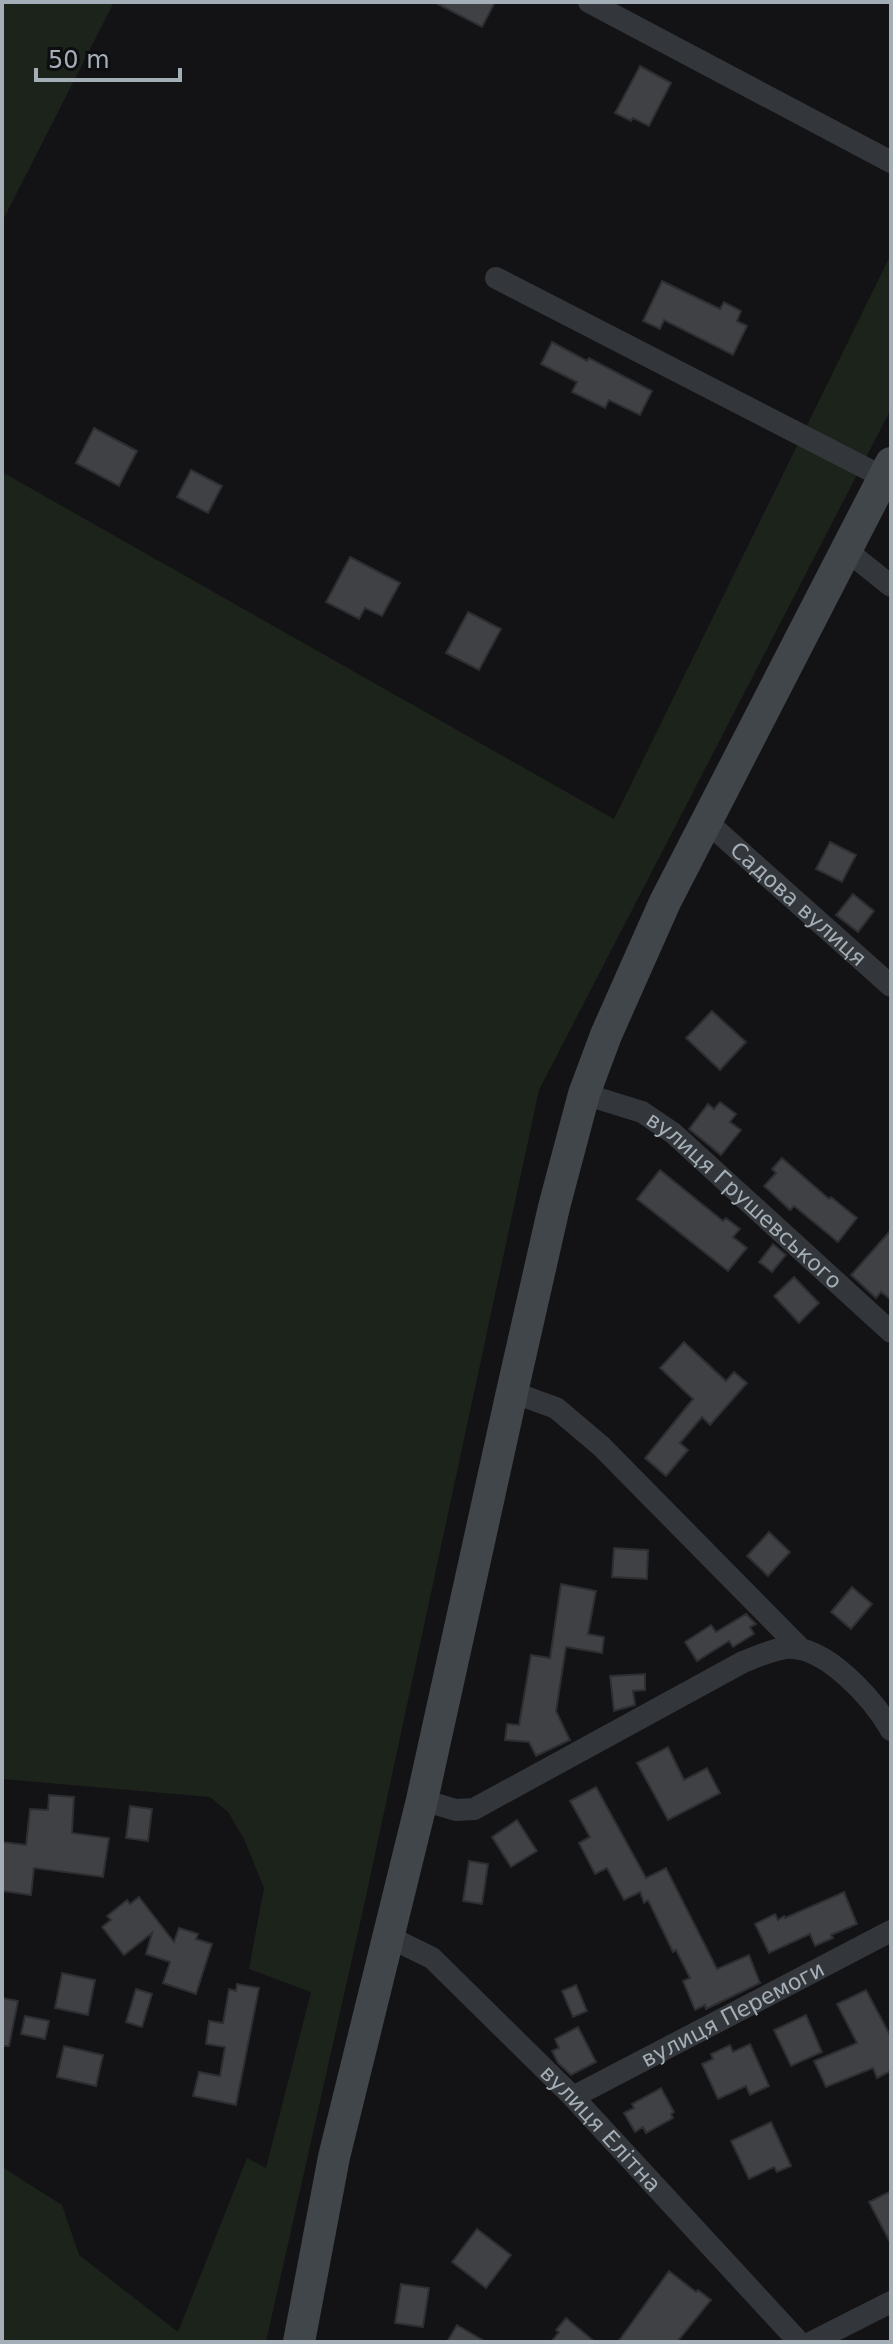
<svg xmlns="http://www.w3.org/2000/svg" width="893" height="2344" viewBox="0 0 893 2344" font-family="'DejaVu Sans',sans-serif">
<style>
.green{fill:#1c231b}
.building{fill:#3f4145;stroke:#2d2e31;stroke-width:2}
.lines{fill:none;stroke-linecap:round;stroke-linejoin:round}
.street{stroke:#33363a;stroke-width:22}
.secondary{stroke:#41464a;stroke-width:32}
.labels{text-anchor:middle;stroke-width:8;stroke-linejoin:round;paint-order:stroke}
.street-label{font-size:22px;fill:#a3aeb6;stroke:#0e0e10}
</style>
<rect width="100%" height="100%" fill="#131315"/>
<!-- green -->
<path class="green" d="M2 2H114L2 222Z
M891 254V409L539 1090 363 1910 266 2342H2V2167L62 2205 79 2255 178 2332 247 2158 266 2168 311 1992 249 1969 264 1888 244 1839 228 1812 210 1797 2 1779V472L614 819Z"/>
<!-- building -->
<path class="building" d="M434 2H495L482 27Z
M640 66 671 83 649 126 633 118 631 121 615 113Z
M662 281 720 309 724 302 741 311 737 321 747 326 733 355 664 320 660 329 643 321Z
M552 342 587 361 589 358 652 391 640 415 609 400 605 408 572 392 577 382 541 364Z
M94 428 137 451 119 486 76 463Z
M191 470 222 486 208 513 177 497Z
M350 557 400 583 382 616 365 608 359 619 326 602Z
M468 612 501 629 479 670 446 653Z
M830 842 856 855 842 882 816 869Z
M853 894 874 911 858 932 836 915Z
M712 1011 746 1042 720 1070 686 1038Z
M720 1102 736 1114 730 1122 741 1130 721 1155 689 1129 708 1104 714 1109Z
M782 1158 829 1199 831 1197 857 1218 838 1242 794 1206 790 1210 764 1186 776 1173 772 1169Z
M660 1170 723 1221 726 1218 740 1229 733 1237 747 1248 728 1271 637 1199Z
M891 1230V1300L881 1292 876 1298 851 1275Z
M773 1244 786 1255 772 1272 759 1262Z
M794 1277 819 1303 799 1323 774 1296Z
M684 1342 726 1381 734 1372 747 1383 710 1425 702 1417 680 1443 688 1450 666 1476 645 1458 693 1399 660 1368Z
M769 1532 790 1552 768 1576 747 1556Z
M614 1548 648 1550 647 1579 612 1577Z
M561 1584 596 1591 588 1634 604 1637 602 1653 566 1647 556 1711 570 1740 536 1756 529 1742 505 1740 507 1724 519 1725 531 1655 550 1658Z
M852 1587 872 1604 851 1629 831 1612Z
M746 1614 756 1624 750 1627 754 1634 733 1647 729 1641 697 1661 685 1642 711 1625 716 1632Z
M645 1674V1690L633 1691 635 1705 614 1711 610 1676Z
M668 1747 684 1780 707 1768 720 1793 668 1820 637 1763Z
M596 1787 646 1878 666 1868 717 1969 749 1955 760 1983 706 2009 705 2005 695 2010 683 1981 690 1978 676 1950 673 1952 648 1900 644 1903 640 1892 624 1900 607 1868 595 1874 579 1843 590 1837 570 1801Z
M49 1795 74 1797 72 1833 109 1838 103 1877 34 1868 31 1895 2 1891V1842L26 1845 30 1809 48 1810Z
M130 1806 152 1809 148 1841 126 1838Z
M517 1820 537 1851 511 1867 492 1837Z
M469 1861 488 1864 482 1904 463 1901Z
M844 1892 857 1924 831 1935 833 1938 815 1946 810 1934 769 1953 755 1924 775 1914 778 1920 784 1916 785 1918Z
M139 1897 174 1942 179 1928 198 1934 196 1939 212 1944 196 1994 163 1983 170 1962 146 1954 152 1933 124 1955 102 1927 111 1920 107 1916 127 1900 130 1904Z
M62 1973 95 1980 88 2015 55 2008Z
M237 1984 259 1988 236 2105 193 2096 199 2072 220 2076 225 2047 206 2044 209 2021 223 2023 229 1989 236 1991Z
M576 1985 587 2011 573 2017 562 1991Z
M136 1989 152 1994 142 2027 126 2022Z
M866 1990 891 2037V2071L877 2078 873 2068 826 2087 814 2061 857 2043 837 2004Z
M2 1998 18 2001 9 2046H2Z
M806 2015 822 2052 791 2066 774 2030Z
M25 2016 49 2021 45 2039 21 2034Z
M578 2027 596 2062 571 2075 558 2063 552 2051 559 2048 555 2039Z
M750 2044 769 2086 750 2095 746 2086 718 2099 702 2064 713 2059 711 2054 730 2045 733 2052Z
M64 2046 103 2055 96 2086 57 2077Z
M661 2088 674 2112 671 2114 673 2118 646 2133 643 2127 635 2132 624 2113 634 2108 632 2104Z
M771 2122 791 2166 777 2172 774 2167 749 2179 731 2141Z
M891 2191V2244L869 2202Z
M477 2229 511 2255 486 2288 452 2262Z
M669 2271 696 2292 698 2290 711 2300 677 2342H618Z
M401 2284 429 2288 423 2327 395 2323Z
M566 2318 595 2342H551L559 2332 556 2330Z
M457 2325 486 2342H447Z"/>
<g class="lines">
<!-- street -->
<g class="street">
<path d="M589 2 891 162"/>
<path d="M496 278 883 477"/>
<path d="M846 550 891 586"/>
<path id="s1" d="M706 821 891 986"/>
<path id="s2" d="M584 1094 642 1112 673 1133 891 1332"/>
<path d="M512 1392 556 1408 601 1446 801 1649"/>
<path d="M422 1800 456 1810 474 1809 743 1662C756 1657 771 1650 785 1648 825 1644 873 1699 891 1730"/>
<path id="s3" d="M387 1936 432 1958 573 2097 799 2342"/>
<path id="s4" d="M573 2097 891 1931"/>
<path d="M812 2342 891 2302"/>
</g>
<!-- secondary -->
<path class="secondary" d="M299 2342 334 2157 422 1800 512 1392 554 1207 584 1094 606 1035 665 902 891 463"/>
</g>
<g class="labels">
<!-- street labels -->
<g class="street-label">
<text dy="8" stroke="none"><textPath href="#s1" startOffset="124">Садова вулиця</textPath></text>
<text dy="8" stroke="none"><textPath href="#s2" startOffset="196">вулиця Грушевського</textPath></text>
<text dy="8" stroke="none"><textPath href="#s4" startOffset="180">вулиця Перемоги</textPath></text>
<text dy="8" stroke="none"><textPath href="#s3" startOffset="290">вулиця Елітна</textPath></text>
</g>
</g>
<!-- border -->
<rect width="893" height="2344" fill="none" stroke="#a3aeb6" stroke-width="8"/>
<!-- scale -->
<path d="M36 68v12h144v-12" fill="none" stroke="#a3aeb6" stroke-width="4"/>
<text x="48" y="68" font-size="24" fill="#a3aeb6" stroke="#0e0e10" stroke-width="6" paint-order="stroke">50 m</text>
</svg>
